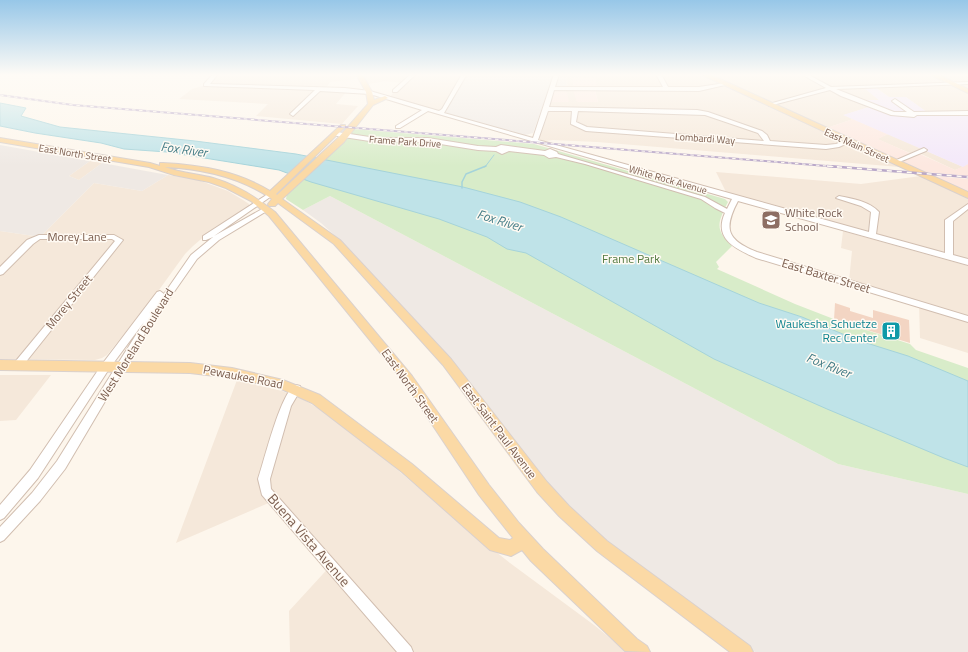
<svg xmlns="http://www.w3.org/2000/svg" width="968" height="652" viewBox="0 0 968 652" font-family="'Titillium Web',sans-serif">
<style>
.residential{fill:#f5e8da}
.commercial{fill:#fde8e0}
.industrial{fill:#efe9e4}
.education{fill:#f3e8fa}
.green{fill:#d8ecc9}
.water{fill:#bfe3e8;stroke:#a5d3da}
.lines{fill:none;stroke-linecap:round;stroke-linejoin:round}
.stream-far1{stroke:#a5d3da;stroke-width:1}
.stream{stroke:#a5d3da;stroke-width:1.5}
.building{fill:#f3d5c3}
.minor-casing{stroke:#d1beb0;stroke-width:2}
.major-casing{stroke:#dad1cd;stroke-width:2}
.minor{fill:#fff;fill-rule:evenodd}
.major{fill:#fbd9a5;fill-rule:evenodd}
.rail-far1-casing{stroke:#b9a8c9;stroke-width:2}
.rail-casing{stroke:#b9a8c9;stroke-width:2.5}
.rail-far1{stroke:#fffaf3;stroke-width:1;stroke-dasharray:3.5;stroke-linecap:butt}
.rail{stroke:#fffaf3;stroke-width:1.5;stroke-dasharray:5;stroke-linecap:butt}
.labels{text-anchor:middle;stroke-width:3;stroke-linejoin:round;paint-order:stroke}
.far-street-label{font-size:10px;fill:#7a5c4d;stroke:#fffaf3}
.education-label{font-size:12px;fill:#785e54;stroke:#fffaf3;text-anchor:start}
.street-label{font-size:12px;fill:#7a5c4d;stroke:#fffaf3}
.park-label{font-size:12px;fill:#537a41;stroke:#fffaf3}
.culture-label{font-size:12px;fill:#0d838f;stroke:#fffaf3;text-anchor:end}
.water-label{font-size:13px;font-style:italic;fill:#437c86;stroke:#fffaf3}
.near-street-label{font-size:14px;fill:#7a5c4d;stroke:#fffaf3}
</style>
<rect width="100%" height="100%" fill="#fdf6ec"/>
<!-- residential -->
<path class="residential" d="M218 74H354L355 79 330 82 325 90 347 91 336 104 358 106 342 124 256 116 268 104 179 99 192 89 202 86 212 87 213 85H210L209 82Z
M363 74H462L439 112 391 97V95L405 83 383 81 381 82 368 84Z
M579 74H699L900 167 597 142 553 140 544 141 540 140 539 138 550 102 568 89 566 78H572L577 102H598L595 90V78H579Z
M706 74H927L968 93V112L928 113 906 97H889L874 86H862L879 100 855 101 869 107 844 115 853 119 827 128Z
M935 74H968V89Z
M888 134 963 167 955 170 915 151 910 153 877 139Z
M90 161 102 163 79 180 69 176Z
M716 172 861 184 921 176 968 197V260L727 194Z
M168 175 198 180 228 191 243 200 249 204V207L214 228 193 246 185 254 151 301 107 355 102 358 95 360 0 359V231L34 236 36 240 38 239 94 183 142 191Z
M843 231 968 266V353L920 338 919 302 849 281 852 251 841 248Z
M0 375H51L16 420 0 421Z
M237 380 282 391 304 400 319 409 380 455 461 524 510 563 594 625 627 652H290L289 611 333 563 278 499 176 543Z"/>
<!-- commercial -->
<path class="commercial" d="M572 78H595L598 88H574Z
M566 89 569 102H550L554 90Z
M573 90H595L598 102H577Z
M853 119 888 134 878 139 916 156 920 154 955 170 968 164V176L925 172 827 128Z
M932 176 968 179V192Z"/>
<!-- industrial -->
<path class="industrial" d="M467 74H579V78H566L567 88H549L533 133 525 135 445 113Z
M0 145 90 161 69 176 79 180 102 163 168 175 142 191 94 183 43 234 34 236 0 231Z
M330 196 838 464 968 494V652H755L744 645 597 534 561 501 442 349 342 242 321 223 303 210Z"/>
<!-- education -->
<path class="education" d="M864 88H876L889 97H906L931 115H968V164L963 167 843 115 872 106 859 100H879Z"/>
<!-- green -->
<path class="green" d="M353 129 534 144 725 199 728 202C718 222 714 229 732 246L716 262 719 267 717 269 795 304 844 323 910 344 916 350 968 368V494L838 464 330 196 303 210 286 199 287 194Z"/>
<!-- water -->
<path class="water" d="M0 103 26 108 21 116 60 127 195 141 296 154 463 187 520 202 561 217 759 303 802 317 857 340 908 356 968 381V467L944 458 827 409 714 359 526 253 507 249 487 237 439 219 311 182 279 170 167 152 124 149 101 143 35 133 0 126Z"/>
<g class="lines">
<!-- stream-far1 -->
<path class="stream-far1" d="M485 167 494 155"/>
<!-- stream -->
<path class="stream" d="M462 188V182L466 174 486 166"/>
</g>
<!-- building -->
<path class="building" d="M835 303 850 308V311L873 318V310L909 320 910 343 834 320Z"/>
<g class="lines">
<defs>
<path id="minor" d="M213 74H218L210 84 345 88 370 91 439 111 442 109 462 74H467L444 113 533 138 554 74H559L555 87H663L656 74H661L668 87H699L725 83V85L699 91 554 90 549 107 697 110 708 112 762 131 767 135 770 141 826 145 836 144 849 139 852 141 839 147 826 149 586 131 571 124 572 111H548L538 140 869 232 871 212 861 206 836 198 839 196C853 199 869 201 879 212L876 234 945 253V220L968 204V209L953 221V255L968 259V265L738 201C723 229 727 240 757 252L968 316V322L756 258C736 249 713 239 725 213L715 208 701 199 585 164 556 157 549 158 544 155 509 151 502 154 496 151 478 150 428 142H376L337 136 334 134 337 132 376 138H428L478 146 496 147 501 145 545 151 550 149 557 152 558 154 705 197 727 209 732 199 428 111 400 128H396V126L422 110 370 94 320 91 293 116 290 114 291 113 315 90 204 86V84ZM578 111 705 115 758 133 764 141 587 127 576 122Z
M411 74H416L397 92H393V90Z
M801 74H807L831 87 968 82V84L836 89 894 112H907L893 102 892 101 895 99 914 112 968 111V115H917L914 117 891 115 841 96 830 90 769 106V104L826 88Z
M924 148 927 150 926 151 897 163 892 162Z
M271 192 274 194 273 195 214 236 264 208H268L270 209 219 240 197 259 146 332 65 469 40 501 4 540 0 542V527L32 493 57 461 144 322 109 369 38 478 4 518 0 520V505L30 470 103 363 157 292 160 291 164 294 191 255 213 237 206 240H203V236Z
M39 235H114L123 240 21 368H15L13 365 15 362 115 241 112 239H40L33 244 3 274 0 275V267L27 240Z
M296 385 300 386 301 389 291 406 270 479 271 489 411 647 413 652H397L262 495 258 479C264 462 281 390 296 385Z"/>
<path id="major" d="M356 74H362L372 92 374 100 385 96 388 98 373 105 344 142 282 199 340 240 451 359 547 482 569 506 607 541 750 646 753 652H730L597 551 559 516 537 492 443 365 334 244 278 203 275 206H269L268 204 272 199C240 177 203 169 165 167 181 173 197 174 213 178 237 185 256 197 275 212L412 376 489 485 519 523 543 549 637 639 647 646 650 652 625 651 531 561 522 550 511 556 490 550 402 472 312 403 277 387 232 378 190 373 0 370V360L190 363 232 368 283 380 320 395 412 464 499 538 510 540 513 538 479 495 404 382 269 216 251 201 226 188 209 182 174 175 149 167 0 142V138L150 163 160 166V163H163C201 165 237 171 270 191L341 125H345V127L276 194 277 195 338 138 368 104 366 92Z
M700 74H709L968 192V198Z
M929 74H937L968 89V93Z"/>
</defs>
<!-- minor casing -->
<use href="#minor" class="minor-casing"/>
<!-- major casing -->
<use href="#major" class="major-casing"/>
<!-- minor -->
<use href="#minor" class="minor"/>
<!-- major -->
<use href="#major" class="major"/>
<defs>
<path id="rail-far1" d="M0 95 73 105 839 167"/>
<path id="rail" d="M827 166 968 177"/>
</defs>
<!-- rail-far1 casing -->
<use href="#rail-far1" class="rail-far1-casing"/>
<!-- rail casing -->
<use href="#rail" class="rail-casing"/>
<!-- rail-far1 -->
<use href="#rail-far1" class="rail-far1"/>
<!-- rail -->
<use href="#rail" class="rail"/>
</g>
<!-- sky -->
<linearGradient id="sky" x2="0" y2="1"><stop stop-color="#97c7e8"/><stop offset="0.45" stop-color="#fefbf6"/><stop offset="1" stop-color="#fefbf6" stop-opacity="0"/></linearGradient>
<rect width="968" height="166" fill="url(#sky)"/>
<!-- icons -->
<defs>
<symbol id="school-square" viewBox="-11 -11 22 22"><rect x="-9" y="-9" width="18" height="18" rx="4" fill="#8d6e63" stroke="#fffaf3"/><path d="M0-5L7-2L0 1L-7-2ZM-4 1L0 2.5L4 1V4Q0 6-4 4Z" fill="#fff"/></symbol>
<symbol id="building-square" viewBox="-11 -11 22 22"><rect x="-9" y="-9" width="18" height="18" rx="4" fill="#0f9aa8" stroke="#fffaf3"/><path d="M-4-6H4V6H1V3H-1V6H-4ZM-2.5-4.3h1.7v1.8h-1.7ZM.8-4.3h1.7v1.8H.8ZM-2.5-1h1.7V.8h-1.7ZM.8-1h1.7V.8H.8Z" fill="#fff"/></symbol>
</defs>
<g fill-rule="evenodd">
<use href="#school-square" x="760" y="209" width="22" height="22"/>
<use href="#building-square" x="880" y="320" width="22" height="22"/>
</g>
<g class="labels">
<!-- far-street labels -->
<g class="far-street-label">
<text transform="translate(705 138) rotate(4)" y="4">Lombardi Way</text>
<text transform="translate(405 141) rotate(4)" y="4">Frame Park Drive</text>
<text transform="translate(857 145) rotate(24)" y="4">East Main Street</text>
<text transform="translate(75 153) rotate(9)" y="4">East North Street</text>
<text transform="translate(668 179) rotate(16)" y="4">White Rock Avenue</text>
</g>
<!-- education labels -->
<g class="education-label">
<text x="785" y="217">White Rock<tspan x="785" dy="14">School</tspan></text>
</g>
<!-- street labels -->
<g class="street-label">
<text x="77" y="241">Morey Lane</text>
<text transform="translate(826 276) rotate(17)" y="4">East Baxter Street</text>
<text transform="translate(69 302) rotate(-51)" y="4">Morey Street</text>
<text transform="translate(136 345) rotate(-58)" y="4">West Moreland Boulevard</text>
<text transform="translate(243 377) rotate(11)" y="4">Pewaukee Road</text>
<text transform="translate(410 386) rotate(54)" y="4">East North Street</text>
<text transform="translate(499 431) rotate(53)" y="4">East Saint Paul Avenue</text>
</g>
<!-- park labels -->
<g class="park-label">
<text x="631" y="263">Frame Park</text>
</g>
<!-- culture labels -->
<g class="culture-label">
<text x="877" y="328">Waukesha Schuetze<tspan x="877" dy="14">Rec Center</tspan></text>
</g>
<!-- water labels -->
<g class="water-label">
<text transform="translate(184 149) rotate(8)" y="5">Fox River</text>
<text transform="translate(500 220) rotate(17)" y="5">Fox River</text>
<text transform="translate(829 365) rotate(22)" y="5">Fox River</text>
</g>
<!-- near-street labels -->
<g class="near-street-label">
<text transform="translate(309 540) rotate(49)" y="5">Buena Vista Avenue</text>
</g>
</g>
</svg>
